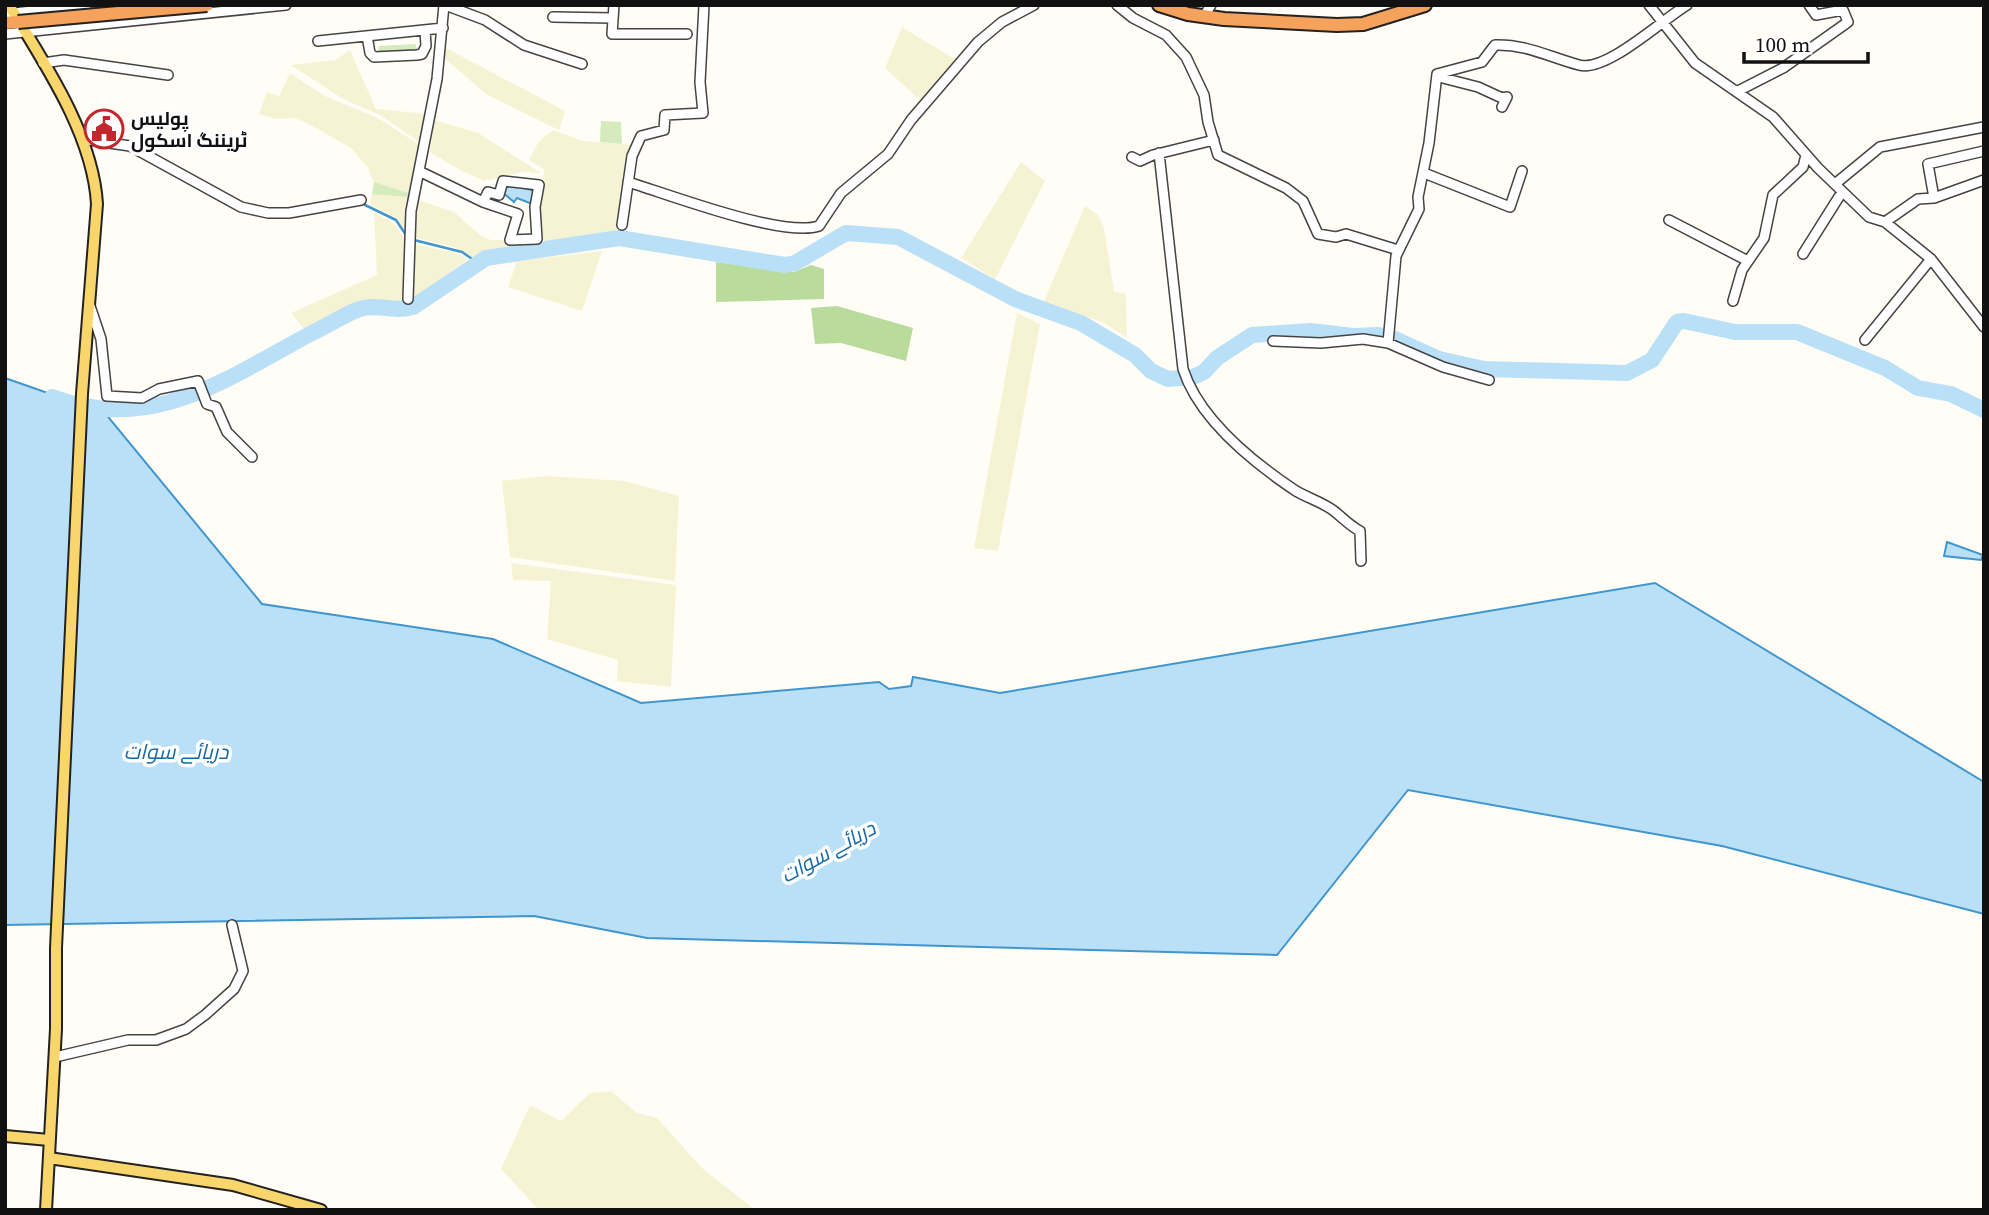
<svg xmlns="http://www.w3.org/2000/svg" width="1989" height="1215" viewBox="0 0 1989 1215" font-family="'Source Serif 4',Cairo,serif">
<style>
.farmland{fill:#f6f3d4}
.green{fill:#d5ebbd}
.forest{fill:#b9dc9c}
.water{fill:#b9e0f7;stroke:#3f96cf;stroke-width:2}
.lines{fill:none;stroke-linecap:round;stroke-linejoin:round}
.stream{stroke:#3f96cf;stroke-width:2.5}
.river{stroke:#b9e0f7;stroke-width:16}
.minor-casing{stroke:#444;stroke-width:12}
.major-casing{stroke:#222;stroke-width:14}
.highway-casing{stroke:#222;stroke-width:16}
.minor{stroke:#fff;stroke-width:9}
.major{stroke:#f9d66b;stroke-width:10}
.highway{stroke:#f5a25d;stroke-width:12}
.highway-bridge-casing{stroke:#222;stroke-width:16;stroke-linecap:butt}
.highway-bridge{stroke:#f5a25d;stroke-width:12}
.labels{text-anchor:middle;stroke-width:7;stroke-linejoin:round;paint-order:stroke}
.poi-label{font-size:19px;font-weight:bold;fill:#111;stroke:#fff;text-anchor:start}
.water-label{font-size:21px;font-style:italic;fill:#1768a6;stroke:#fff}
</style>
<rect width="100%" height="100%" fill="#fffdf5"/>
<!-- farmland -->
<path class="farmland" d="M902 27 956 60 922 102 885 68Z
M444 47 565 111 559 130 486 94 443 57Z
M350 50 376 109 428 114 422 144 380 115 343 99 291 65 336 60Z
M290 73 325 96 378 118 421 146 412 194 374 182 368 168 351 148 309 124 295 118 276 119 259 114 267 92 279 96Z
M434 120 478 133 541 173 522 172 484 181 460 170 430 152Z
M553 130 583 141 633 145 617 230 544 242 539 218 544 169 529 160 539 141Z
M1021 162 1045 181 995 279 961 258Z
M393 193 411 197 407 234 396 217 370 205 372 194Z
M418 200 454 212 481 236 491 240H503L509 245 473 257 454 247 412 237 414 212Z
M1085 206 1098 215 1104 228 1114 292 1126 294 1127 338 1104 323 1044 301Z
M374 212 395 225 408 245 406 301 399 304 363 302 305 330 291 313 377 275Z
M412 244 457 253 468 259 410 301Z
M602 251 582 311 508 287 517 261Z
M1017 313 1040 324 998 551 974 548Z
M547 476 624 481 679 496 675 581 510 557 502 481Z
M511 563 676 585 671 687 617 681 618 660 547 639 551 581 513 580Z
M611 1091 637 1113 657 1118 702 1168 755 1210H539L501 1169 530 1105 561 1121 590 1093Z"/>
<!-- green -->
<path class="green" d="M416 44 417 51 378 52 379 46Z
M601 121 621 122 622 144 600 142Z
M374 182 412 194 411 197 372 194Z"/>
<!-- forest -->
<path class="forest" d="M716 262 794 272 811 265 824 269V299L716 302Z
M837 306 913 328 906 361 841 343 815 344 811 308Z"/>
<!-- water -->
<path class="water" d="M505 183 535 191 532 204 517 198 514 202 502 192Z
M5 378 105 413 262 604 493 639 641 703 879 682 889 689 911 686 913 677 1000 693 1655 583 1984 782V914L1722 846 1408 790 1277 955 647 938 534 916 5 925Z
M1947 542 1983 555 1981 560 1944 556Z"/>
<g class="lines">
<!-- stream -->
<path class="stream" d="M365 205 396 220 408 238
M414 240 462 252 478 263"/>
<!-- river -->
<path class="river" d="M52 397C153 435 227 378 312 333 328 326 344 314 360 309 376 303 396 313 413 307L486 258 619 238 785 265 795 263 846 233 898 237 1015 299 1081 323 1135 355 1151 371 1168 379 1193 377 1204 372 1217 358 1252 335 1310 331 1353 336 1378 335 1395 339 1439 359 1484 369 1627 373 1652 360 1677 322 1684 321 1735 332H1797L1885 368 1918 388 1951 394 1984 410"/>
<defs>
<path id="minor" d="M445 5 485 20 524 45 582 64
M614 5 612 34H687
M1117 5 1133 18 1166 35 1186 57 1204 95 1208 122 1218 155 1286 188 1303 201 1318 234 1336 237 1346 234 1398 250
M1649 5 1695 63 1773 117 1818 168 1869 217 1885 222 1931 259 1984 327
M5 14 87 5
M1204 16 1211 5
M553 17 613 18
M5 34 286 5
M367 36 370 53 374 57 417 55 422 54 426 46 425 30
M318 41 443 28
M43 63 64 60 168 75
M1439 77 1478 87 1502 98 1507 97 1502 107
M1738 91 1783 68 1848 22 1843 10 1816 15 1809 5
M82 139 130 146 241 207 268 213H289L361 200
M1159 153 1183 369C1199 419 1254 463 1296 491 1308 498 1324 503 1334 511 1343 518 1350 526 1360 531L1361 561
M1132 157 1140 161 1153 155 1214 140
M421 172 483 202 488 192 499 195 503 181 539 185 535 207 537 239 510 240 518 214 483 202
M1424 173 1510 207 1522 171
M628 182C668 194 782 238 819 226L841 193 888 154 911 120 978 42 1002 22 1034 5
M1835 184 1880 147 1984 127
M1934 198 1928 164 1984 151
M1669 220 1748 261
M1885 222 1918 199 1934 198 1984 180
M622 225 632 156 641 136 664 130 665 115 703 113 700 82 704 5
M1803 254 1842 192
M408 299 411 211 437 79 444 5
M1733 301 1742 270 1764 238 1773 195 1803 167 1806 155
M90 306 101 339 107 396 142 398 159 389 198 381 207 404 216 407 227 432 252 457
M1865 340 1931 259
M1273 341 1321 343 1363 339 1388 343 1443 367 1489 380
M1388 343 1396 256 1419 209 1418 197 1429 143 1437 74 1482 62 1495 45C1526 44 1549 57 1579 65 1606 73 1663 19 1687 5
M55 1057 128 1040H156L186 1029 205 1015 234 989 243 971 232 925"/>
<path id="major" d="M9 5C45 64 93 135 97 204L82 394 56 948V1029L46 1210
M5 1136 49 1140
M49 1158 233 1185 321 1210"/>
<path id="highway" d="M1159 5 1188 14 1224 19 1337 25 1363 24 1425 5
M5 23 18 22"/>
</defs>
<!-- minor casing -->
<use href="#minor" class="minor-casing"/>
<!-- major casing -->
<use href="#major" class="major-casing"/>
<!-- highway casing -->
<use href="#highway" class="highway-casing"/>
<!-- minor -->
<use href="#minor" class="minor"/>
<!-- major -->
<use href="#major" class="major"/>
<!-- highway -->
<use href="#highway" class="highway"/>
<defs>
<path id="highway-bridge" d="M18 22 207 5"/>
</defs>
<!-- highway-bridge casing -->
<use href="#highway-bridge" class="highway-bridge-casing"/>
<!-- highway-bridge -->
<use href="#highway-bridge" class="highway-bridge"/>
</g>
<!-- icons -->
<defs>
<symbol id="civic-ring" viewBox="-11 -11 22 22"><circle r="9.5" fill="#fff" stroke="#c4262e" stroke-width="1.5"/><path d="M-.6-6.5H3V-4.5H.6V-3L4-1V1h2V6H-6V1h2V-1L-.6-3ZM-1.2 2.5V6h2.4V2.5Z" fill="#c4262e"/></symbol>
</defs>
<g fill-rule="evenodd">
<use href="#civic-ring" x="82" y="107" width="44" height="44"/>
</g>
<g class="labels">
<!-- poi labels -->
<g class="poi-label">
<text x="131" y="125">پولیس<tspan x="131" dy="22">ٹریننگ اسکول</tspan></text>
</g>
<!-- water labels -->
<g class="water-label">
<text x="176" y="759">دریائے سوات</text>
<text transform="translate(828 852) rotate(-29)" y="7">دریائے سوات</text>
</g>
</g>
<!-- border -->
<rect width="1989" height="1215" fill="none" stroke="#111111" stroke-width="14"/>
<!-- scale -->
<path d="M1744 52v10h124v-10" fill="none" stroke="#111111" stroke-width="3.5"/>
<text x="1755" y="52" font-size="21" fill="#111111" stroke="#ffffff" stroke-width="5" paint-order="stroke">100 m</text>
</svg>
